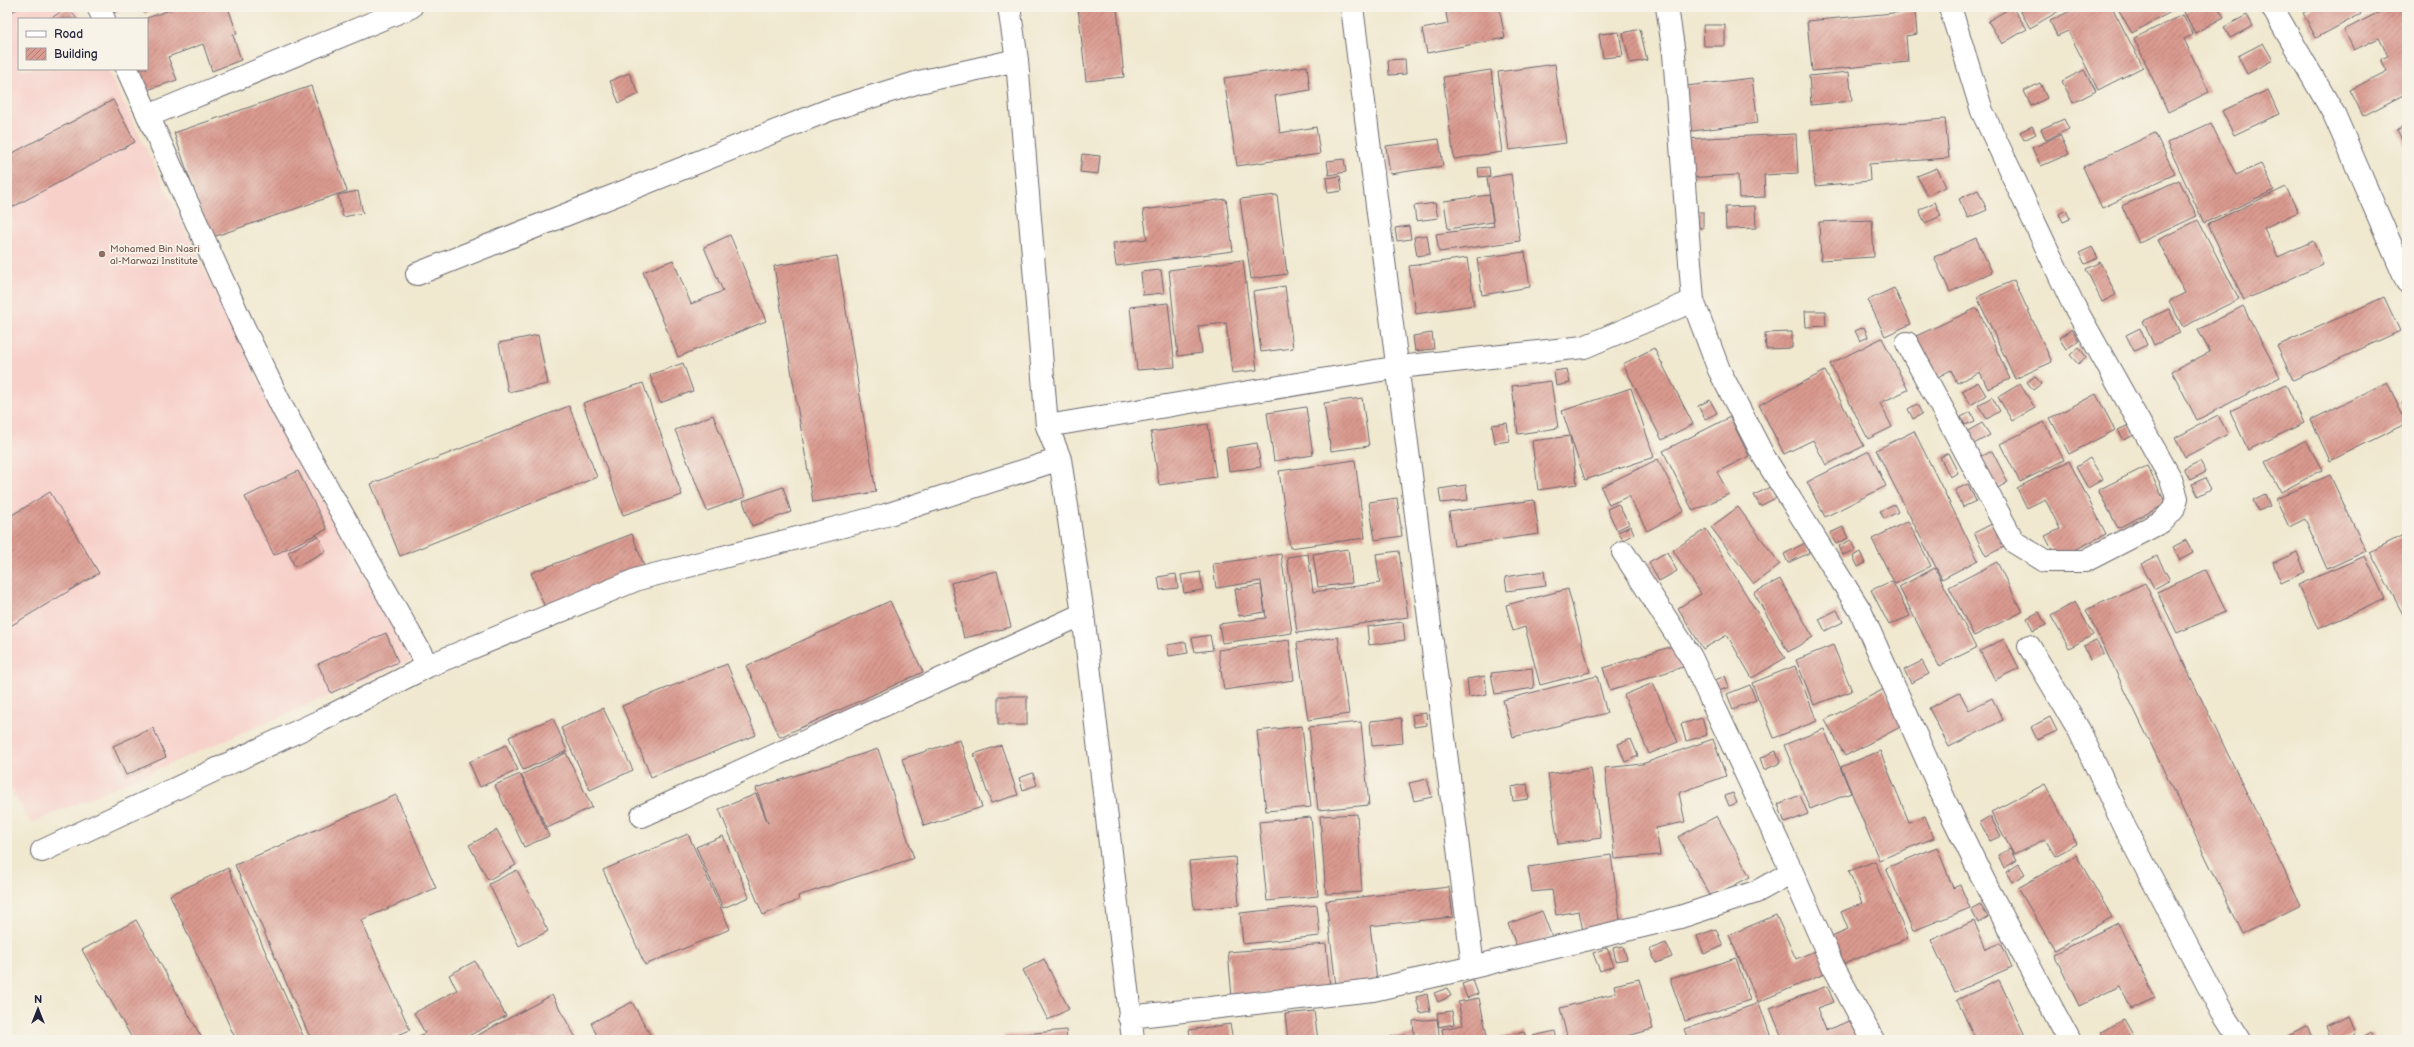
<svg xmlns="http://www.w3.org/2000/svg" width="2414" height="1047" viewBox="0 0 2414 1047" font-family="'Balsamiq Sans',sans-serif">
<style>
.built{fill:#f7d0ca}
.building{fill:url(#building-hatch)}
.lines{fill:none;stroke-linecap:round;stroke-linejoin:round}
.lane-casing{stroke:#6a676f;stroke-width:24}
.street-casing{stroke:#6a676f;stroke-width:24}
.lane{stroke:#fff;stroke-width:22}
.street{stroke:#fff;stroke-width:22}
.education-dot{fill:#8d6e63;stroke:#f7f3e8;stroke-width:1.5}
.labels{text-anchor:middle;stroke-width:3.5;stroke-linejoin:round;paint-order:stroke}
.education-label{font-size:10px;fill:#785e54;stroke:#f7f3e8;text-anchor:start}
</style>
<defs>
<pattern id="building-hatch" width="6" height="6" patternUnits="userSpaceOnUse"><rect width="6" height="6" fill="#da9a8f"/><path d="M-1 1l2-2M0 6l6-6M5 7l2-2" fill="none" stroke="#b07d76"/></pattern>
</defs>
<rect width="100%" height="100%" fill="#f7f3e8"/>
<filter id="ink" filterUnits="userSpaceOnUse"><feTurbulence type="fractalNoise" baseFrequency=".025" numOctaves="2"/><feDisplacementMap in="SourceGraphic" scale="8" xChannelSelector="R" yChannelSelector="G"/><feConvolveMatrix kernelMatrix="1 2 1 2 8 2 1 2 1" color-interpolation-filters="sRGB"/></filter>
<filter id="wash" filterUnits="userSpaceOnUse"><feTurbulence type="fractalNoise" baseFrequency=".012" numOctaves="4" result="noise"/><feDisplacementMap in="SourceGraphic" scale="16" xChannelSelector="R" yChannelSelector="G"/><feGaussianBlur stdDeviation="0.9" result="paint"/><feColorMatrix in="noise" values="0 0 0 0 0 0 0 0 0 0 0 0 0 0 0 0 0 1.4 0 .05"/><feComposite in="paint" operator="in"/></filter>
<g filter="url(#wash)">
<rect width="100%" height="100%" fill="#f0e8cf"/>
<!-- built -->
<path class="built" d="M7 7H76L82 19H19V69H107L288 440 413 660 31 823 7 783Z"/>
<g id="blocks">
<!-- building -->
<path class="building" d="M7 7H21L7 14Z
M68 7 77 19H50Z
M108 7H129L110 14Z
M142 7H159L144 13Z
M178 7H228L237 34 233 35 241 60 212 71 203 44 168 57 177 80 147 90 139 69H147V18Z
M1078 7H1117L1124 77 1086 81Z
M1445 7H1499L1505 38 1427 53 1422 29 1448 24Z
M2012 7 2027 29 2002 44 1988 21Z
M2018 7H2057L2059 11 2030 28Z
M2078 7H2112L2143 67 2098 90 2068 31 2057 36 2050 21Z
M2117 7H2180L2132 33Z
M2194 7H2218L2224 17 2195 33 2184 12Z
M2314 7H2357L2361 14 2316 38 2303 13Z
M2389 7H2407V93L2363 116 2350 90 2387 71 2381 59 2388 56 2379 38 2354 50 2344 30Z
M1915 11 1917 34 1906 36 1908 62 1812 71 1807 21Z
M2183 15 2193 35 2184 39 2209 92 2168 112 2134 38Z
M2247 15 2253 26 2230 38 2224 27Z
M1703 25H1725V46H1704Z
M1640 29 1647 60 1630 63 1623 33Z
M1619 32 1623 56 1603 58 1599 34Z
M2263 43 2273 60 2247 74 2238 56Z
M1405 59 1406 74 1389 75 1388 60Z
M1555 64 1566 143 1509 150 1498 72Z
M1307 66 1310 90 1275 96 1280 133 1316 127 1320 154 1237 166 1224 78Z
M1491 70 1502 152 1454 159 1443 77Z
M2084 70 2096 91 2073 103 2062 81Z
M1849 72 1852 101 1811 105 1809 76Z
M629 73 639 94 619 103 610 81Z
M1752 78 1758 123 1684 132 1678 87Z
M2040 83 2047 98 2031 106 2024 91Z
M311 86 347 191 210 238 174 133Z
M2268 90 2279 114 2234 135 2222 111Z
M113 100 135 142 7 210V156Z
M1945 119 1949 158 1869 164 1870 181 1815 186 1810 130Z
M2064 119 2069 129 2046 140 2041 129Z
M2211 123 2236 175 2261 164 2274 190 2204 223 2167 143Z
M2407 124V149L2397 130Z
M2032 126 2036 134 2024 140 2020 132Z
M2155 133 2175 174 2102 208 2083 167Z
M1796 134 1798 173 1764 175 1765 197 1739 198 1738 175 1685 178 1683 139Z
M2060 135 2069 154 2041 166 2032 148Z
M1439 139 1443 166 1390 174 1386 146Z
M1082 154 1100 156 1098 174 1080 172Z
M1344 159 1346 172 1329 175 1327 161Z
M1489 167 1490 176 1479 177 1478 168Z
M1937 168 1946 187 1927 195 1917 176Z
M1511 174 1520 241 1439 252 1436 234 1494 226 1487 178Z
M1340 176 1342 191 1328 193 1326 178Z
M2179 180 2197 216 2139 243 2122 206Z
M2286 187 2298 212 2264 228 2278 257 2313 241 2323 264 2244 300 2208 224Z
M1978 190 1987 210 1968 218 1959 199Z
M358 191 363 213 343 217 338 195Z
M1277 195 1287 274 1251 279 1240 199Z
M1489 195 1493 222 1448 229 1444 201Z
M1226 199 1233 251 1116 266 1113 243 1147 239 1143 210Z
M1935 202 1941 216 1925 223 1919 210Z
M1435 203 1438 218 1416 221 1414 206Z
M1755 206 1756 228 1726 229 1725 207Z
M2066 210 2070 219 2063 222 2059 214Z
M1688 212H1703V228H1689Z
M1872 220 1874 257 1821 260 1819 222Z
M2198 220 2239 299 2183 327 2169 301 2185 293 2158 240Z
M1409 226 1411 239 1397 241 1395 228Z
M730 235 766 321 678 357 643 272 673 260 691 304 723 291 704 247Z
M1427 235 1430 254 1417 256 1414 237Z
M1976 238 1992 272 1950 292 1934 257Z
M2092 247 2098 258 2085 264 2079 253Z
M1525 252 1530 287 1482 295 1477 258Z
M837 256 876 492 813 502 774 266Z
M1467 258 1474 305 1416 314 1409 266Z
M1243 260 1257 370 1232 373 1226 323 1198 326 1202 353 1178 356 1169 270Z
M2100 262 2116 295 2102 302 2086 269Z
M1161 270 1164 293 1143 295 1141 272Z
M2014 280 2052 362 2015 379 1977 297Z
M1285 286 1293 348 1261 352 1253 291Z
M1894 288 1911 324 1885 336 1868 300Z
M2384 297 2400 331 2293 380 2277 346Z
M1168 303 1175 367 1137 370 1130 307Z
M2243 306 2280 377 2197 420 2172 371 2210 352 2198 330Z
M1977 308 2010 379 1988 389 1980 372 1957 383 1951 370 1934 379 1914 337Z
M2169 309 2180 333 2154 345 2143 321Z
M1805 311H1825L1826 326 1806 327Z
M1864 327 1868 337 1860 341 1855 331Z
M2140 328 2147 345 2134 351 2126 335Z
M2072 329 2079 341 2066 349 2059 338Z
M1792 332V348L1766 349 1765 333Z
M1432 333 1434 349 1415 351 1413 336Z
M538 335 548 384 508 392 499 343Z
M1882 338 1908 390 1880 403 1892 427 1868 439 1830 364Z
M2079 347 2086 357 2078 364 2070 355Z
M1654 348 1693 424 1662 440 1623 364Z
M683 363 693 391 660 403 650 375Z
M1567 369 1570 383 1556 386 1554 371Z
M1825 371 1864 446 1826 465 1813 440 1784 454 1759 405Z
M2035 376 2041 384 2033 390 2027 382Z
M1551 381 1558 428 1518 434 1512 386Z
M1978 382 1986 395 1971 405 1962 391Z
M2387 382 2407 423 2330 461 2311 420Z
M643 383 682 495 623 515 583 403Z
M2020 384 2035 408 2012 421 1998 397Z
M2286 385 2304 423 2248 450 2230 411Z
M1631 388 1654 457 1585 480 1562 411Z
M2096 394 2115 430 2069 454 2050 418Z
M1992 397 2000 411 1987 419 1978 405Z
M1362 398 1369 446 1331 451 1324 403Z
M1710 400 1717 413 1705 419 1698 406Z
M2407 400V416L2402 402Z
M1917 404 1922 414 1913 419 1908 409Z
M569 406 597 477 400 556 371 484Z
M1306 407 1313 455 1274 461 1267 413Z
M1971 412 1975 421 1965 425 1961 417Z
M713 415 745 497 707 511 675 430Z
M2218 415 2228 434 2185 457 2175 438Z
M1730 417 1749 456 1717 472 1729 494 1693 511 1663 451Z
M2044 422 2064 460 2020 482 2000 444Z
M1507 423 1510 441 1495 443 1492 425Z
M1982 423 1990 435 1974 444 1966 432Z
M1208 424 1216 477 1159 485 1151 432Z
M2129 425 2134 435 2124 440 2118 430Z
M1914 431 1978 560 1942 579 1876 450Z
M1570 436 1577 484 1538 490 1532 441Z
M2306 440 2322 470 2281 492 2265 462Z
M1257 443 1261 467 1229 471 1226 448Z
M1869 451 1886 486 1825 517 1807 482Z
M1992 451 2008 482 1994 490 1977 458Z
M1948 453 1958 473 1950 477 1940 457Z
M2090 458 2103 479 2088 488 2076 467Z
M1658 459 1684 511 1647 531 1629 496 1609 505 1601 487Z
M1355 460 1365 538 1290 548 1279 471Z
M2069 461 2106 534 2057 559 2045 536 2060 529 2045 499 2027 508 2017 488Z
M2200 461 2206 472 2190 480 2184 469Z
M2147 466 2166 504 2118 528 2098 490Z
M298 471 327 529 274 555 245 497Z
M2330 475 2366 551 2327 569 2305 519 2289 527 2276 499Z
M2205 478 2211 489 2198 496 2192 484Z
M1968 484 1976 501 1963 507 1955 490Z
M1466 485 1468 500 1441 503 1439 489Z
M783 487 791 512 752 526 743 501Z
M1770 487 1776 498 1760 506 1754 495Z
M50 492 99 573 7 628V518Z
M2265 494 2270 506 2258 511 2253 500Z
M1397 498 1402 536 1375 540 1369 502Z
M1534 500 1539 534 1454 546 1449 512Z
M1618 504 1629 524 1617 530 1607 509Z
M1894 504 1898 512 1884 519 1880 511Z
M1738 507 1780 564 1754 584 1711 527Z
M1908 521 1931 566 1895 584 1872 539Z
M1992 524 2004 547 1986 556 1974 533Z
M1631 526 1634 534 1623 540 1618 532Z
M1843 527 1848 538 1836 544 1830 533Z
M1706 529 1785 658 1752 678 1727 635 1703 649 1678 608 1701 594 1673 550Z
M2407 533V622L2370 552Z
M632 534 646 571 546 610 531 573Z
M318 536 326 551 295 567 288 552Z
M1851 540 1855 550 1843 555 1839 546Z
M2186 540 2193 553 2180 560 2173 547Z
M1805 543 1809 553 1788 563 1784 554Z
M1348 549 1352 583 1318 587 1313 554Z
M1399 551 1408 617 1297 633 1287 557 1308 554 1313 592 1380 583 1376 554Z
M1667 552 1677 571 1659 581 1649 562Z
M1860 552 1865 563 1858 567 1853 556Z
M2297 552 2305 572 2281 583 2273 563Z
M1281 554 1292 633 1222 643 1219 624 1266 618 1261 581 1216 588 1213 564Z
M2157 556 2170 580 2154 589 2141 564Z
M2365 556 2385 599 2318 629 2298 585Z
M1997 562 2022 612 1974 636 1949 587Z
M1935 568 1976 648 1939 666 1899 587Z
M2206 570 2226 612 2177 633 2157 592Z
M997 571 1011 627 964 638 951 583Z
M1544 571 1546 586 1507 591 1505 577Z
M1200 572 1203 590 1184 593 1181 575Z
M1176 574 1178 588 1160 590 1158 577Z
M1780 579 1813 637 1788 652 1754 593Z
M1892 581 1910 616 1889 625 1871 590Z
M2145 583 2301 905 2243 934 2086 610Z
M1261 585 1265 612 1239 616 1235 589Z
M1568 589 1590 672 1540 685 1525 627 1513 631 1506 605Z
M890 601 923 672 780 737 746 666Z
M2075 602 2093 635 2069 648 2051 616Z
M1837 610 1843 622 1825 631 1819 619Z
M2039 612 2046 625 2033 631 2027 618Z
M1403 622 1405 640 1369 645 1367 627Z
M386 633 398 662 331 693 318 664Z
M1210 635 1213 650 1195 652 1192 638Z
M1338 637 1349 714 1308 720 1297 643Z
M2004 639 2019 668 1995 680 1980 651Z
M1289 640 1294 680 1224 690 1218 650Z
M2096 640 2104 654 2090 660 2084 646Z
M1186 642 1188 653 1169 656 1167 645Z
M1676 645 1683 667 1610 690 1603 668Z
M1833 645 1852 691 1814 705 1796 660Z
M1922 661 1929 674 1911 683 1904 670Z
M727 664 756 735 651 777 622 706Z
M1795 666 1817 721 1774 738 1752 683Z
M1532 668 1534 688 1495 694 1491 673Z
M1485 676 1487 694 1469 697 1467 679Z
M1597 676 1607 713 1513 737 1503 700Z
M1725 676 1729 687 1719 691 1715 680Z
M1653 683 1678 742 1649 754 1624 695Z
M1750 685 1756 700 1733 709 1727 694Z
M1884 689 1904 725 1845 756 1825 720Z
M1960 693 1969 710 1992 698 2003 720 1949 747 1929 708Z
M998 696H1027V725H998Z
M603 708 633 770 590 790 561 728Z
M1426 713 1427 725 1414 727 1412 715Z
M2050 717 2057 731 2037 740 2031 727Z
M553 718 567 751 523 770 509 737Z
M1401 718 1403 743 1372 746 1370 721Z
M1702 718 1707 735 1686 741 1681 724Z
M1361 722 1369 805 1318 810 1309 727Z
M1302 726 1311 807 1266 811 1257 731Z
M153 728 166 757 126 775 113 746Z
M1824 729 1851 793 1810 809 1784 745Z
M1631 739 1638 756 1625 762 1618 744Z
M1713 739 1726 776 1679 793 1685 822 1656 828 1660 855 1615 859 1605 768 1642 764Z
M960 740 982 807 924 826 902 759Z
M506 745 518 770 480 787 469 762Z
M1001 745 1018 795 991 803 974 754Z
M878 749 914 858 798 896 799 900 763 915 719 809 756 794 768 823 756 788Z
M1776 751 1780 763 1764 770 1760 758Z
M1880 751 1909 822 1925 816 1934 838 1879 860 1841 767Z
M566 753 592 807 547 828 521 775Z
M1591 768 1601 838 1558 844 1548 774Z
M1033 773 1037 785 1023 790 1019 778Z
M520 774 549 836 524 847 495 785Z
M1427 779 1432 797 1414 801 1409 783Z
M1527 784 1529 799 1513 801 1511 787Z
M2045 784 2077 844 2055 856 2045 839 2014 855 1991 812Z
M1733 793 1737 803 1729 806 1725 796Z
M396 795 436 888 361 920 410 1030 386 1040H311L235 865Z
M1800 795 1808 814 1785 823 1778 804Z
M1357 814 1362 892 1326 894 1320 816Z
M1717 816 1750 877 1711 897 1678 837Z
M1990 816 2001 836 1990 841 1980 822Z
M1311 817 1318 896 1267 901 1259 822Z
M497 830 516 865 488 880 469 845Z
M688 834 730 929 645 965 603 870Z
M723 836 749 897 723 908 696 847Z
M1937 847 1953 888 1960 885 1970 908 1913 931 1886 868Z
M2010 849 2016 861 2004 868 1998 855Z
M1611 855 1621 926 1583 931 1579 911 1556 915 1552 890 1532 892 1528 867Z
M2076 855 2112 917 2055 950 2018 888Z
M1235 857 1239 905 1194 909 1189 861Z
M1875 861 1908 938 1841 965 1829 937 1848 929 1841 912 1862 903 1849 871Z
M2019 864 2025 874 2012 882 2006 872Z
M228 868 305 1040H236L170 895Z
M517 870 548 931 519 946 489 884Z
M1449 887 1453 917 1370 926 1377 981 1336 986 1326 901Z
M1980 904 1988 917 1978 923 1971 909Z
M1317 905 1320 936 1243 944 1240 913Z
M1542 911 1552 937 1518 950 1508 924Z
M1776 915 1796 959 1819 949 1829 972 1758 1002 1729 935Z
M136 920 203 1040H133L82 950Z
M1974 921 1986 949 2001 943 2012 967 1955 992 1931 940Z
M2118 923 2155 998 2131 1009 2120 986 2079 1006 2054 954Z
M1716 929 1723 946 1704 954 1697 936Z
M1666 943 1672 957 1656 963 1650 949Z
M1326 944 1330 989 1232 997 1228 952Z
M1623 946 1627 959 1616 961 1613 948Z
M1607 948 1614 966 1600 971 1593 953Z
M1736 958 1750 1000 1685 1021 1670 979Z
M1044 959 1069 1009 1048 1020 1023 970Z
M475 961 506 1016 461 1040H412L425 1033 414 1013 457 990 449 975Z
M1639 979 1653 1029 1613 1040H1568L1560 1008 1616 993 1614 985Z
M1473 980 1478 994 1467 998 1462 984Z
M1999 980 2027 1040H1976L1957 1000Z
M1827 986 1834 1002 1817 1008 1826 1030 1855 1019 1864 1040H1783L1770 1008Z
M1447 988 1451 996 1438 1002 1434 993Z
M1427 994 1430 1011 1420 1013 1416 997Z
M552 995 577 1040H469Z
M1479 998 1488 1040H1444L1442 1029 1463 1025 1458 1002Z
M632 1002 653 1040H599L591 1023Z
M1759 1003 1772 1040H1688L1684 1029Z
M1314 1011 1318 1040H1288L1285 1014Z
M1452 1011 1454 1024 1439 1027 1437 1013Z
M2348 1017 2355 1033 2340 1040H2332L2326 1027Z
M1437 1019 1440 1040H1390L1389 1037 1414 1034 1413 1021Z
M2124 1019 2136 1040H2105L2101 1032Z
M1230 1024 1233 1040H1191L1189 1030Z
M2307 1028 2313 1040H2291L2289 1037Z
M1066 1030 1067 1040H1005L1004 1036Z
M1555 1031 1557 1040H1534L1533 1036Z
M1524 1032 1527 1040H1500L1499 1038Z
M2371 1033 2376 1040H2360Z"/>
</g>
</g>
<g filter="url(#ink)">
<use href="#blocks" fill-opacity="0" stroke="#6a676f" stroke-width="1"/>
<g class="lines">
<defs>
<path id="lane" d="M642 816 1083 614"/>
<path id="street" d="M98 7 104 19
M1009 7 1017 60 1047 426 1060 459 1083 614 1133 1040
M2272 7 2334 114 2407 282
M127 69 245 330 283 409 428 666
M148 116 411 7
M417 274 829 110 919 82 1017 60
M1693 301 1719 370 1764 457 1860 610 1946 803 1989 891 2069 1040
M1907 343 2014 542 2045 561H2085L2163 521 2173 510 2177 498 2171 479 2073 304 1982 111 1950 7
M1047 426 1399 367 1584 347 1693 301 1674 54 1667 7
M1623 552 1691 657 1792 872
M2029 646 2079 730 2124 826 2222 1012 2240 1040
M42 851 322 720 428 666 638 579 886 515 1060 459
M1473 967 1680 917 1756 892 1792 872 1833 966 1873 1040
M1129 1017 1373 990 1473 967 1352 7"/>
</defs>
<!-- lane casing -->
<use href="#lane" class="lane-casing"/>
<!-- street casing -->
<use href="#street" class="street-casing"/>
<!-- lane -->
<use href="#lane" class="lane"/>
<!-- street -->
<use href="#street" class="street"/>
</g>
</g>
<!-- markers -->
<circle class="education-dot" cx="102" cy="254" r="4"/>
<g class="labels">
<!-- education labels -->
<g class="education-label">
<text x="110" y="252">Mohamed Bin Nasri<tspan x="110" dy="12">al-Marwazi Institute</tspan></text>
</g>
</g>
<!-- margin -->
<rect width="2414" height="1047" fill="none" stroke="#f7f3e8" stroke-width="24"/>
<!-- legend -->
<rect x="18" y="18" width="130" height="52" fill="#f7f3e8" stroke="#a29fa3"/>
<rect x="26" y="31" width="20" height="6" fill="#ffffff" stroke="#a29fa3"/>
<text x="54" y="38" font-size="12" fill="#22223b">Road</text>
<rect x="26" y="48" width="20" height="12" fill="url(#building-hatch)" stroke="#a29fa3"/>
<text x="54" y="58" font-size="12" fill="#22223b">Building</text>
<!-- north arrow -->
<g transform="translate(38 1009)" stroke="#f7f3e8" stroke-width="3" paint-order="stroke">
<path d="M0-3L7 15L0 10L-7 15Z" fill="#22223b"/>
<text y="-6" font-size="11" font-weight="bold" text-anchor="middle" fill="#22223b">N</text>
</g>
</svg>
